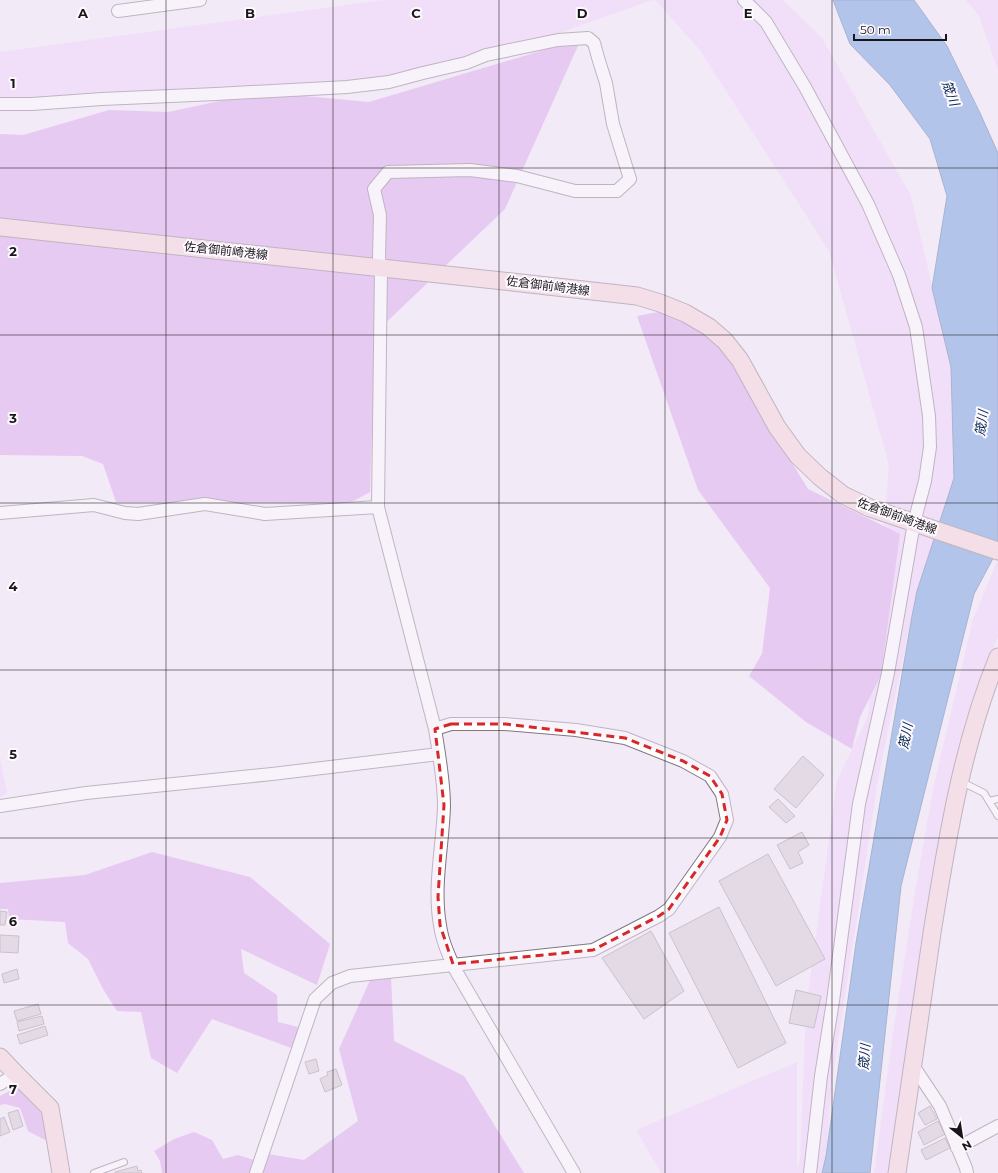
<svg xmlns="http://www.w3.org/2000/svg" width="998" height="1173" viewBox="0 0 998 1173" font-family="Montserrat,'Noto Sans JP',sans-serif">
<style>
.green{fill:#f0d3fd}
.forest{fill:#d8a4ed}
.water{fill:#6598db;stroke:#4e71a1}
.building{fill:#d0c8d3;stroke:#98909b}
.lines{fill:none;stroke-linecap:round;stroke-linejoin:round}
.lane-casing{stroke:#7f7782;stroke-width:8}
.street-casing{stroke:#7f7782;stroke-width:14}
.secondary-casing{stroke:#7f7782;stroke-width:19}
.lane{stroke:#fff;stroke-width:6}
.street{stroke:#fff;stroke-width:12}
.secondary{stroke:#f5d0d8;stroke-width:17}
.marked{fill:none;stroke:#d62828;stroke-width:3;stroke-dasharray:8 5;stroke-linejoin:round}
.grid{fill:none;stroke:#19161a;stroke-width:1;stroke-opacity:0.55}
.labels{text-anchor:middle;stroke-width:4;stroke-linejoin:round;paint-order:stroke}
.street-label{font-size:12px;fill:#19161a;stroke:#fdf9fe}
.water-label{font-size:13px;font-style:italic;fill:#062953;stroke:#fdf9fe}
.grid-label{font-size:13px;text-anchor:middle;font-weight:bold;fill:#19161a;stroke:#fdf9fe;stroke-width:4;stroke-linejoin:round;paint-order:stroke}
</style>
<rect width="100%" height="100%" fill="#f2eaf6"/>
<!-- green -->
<path class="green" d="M383 0H652L537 41 379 85 0 106V52Z
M655 0H783L822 38 911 196 951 367 954 478 917 591 879 774 832 1081 826 1157 821 1173H661L636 1130 797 1062V1169L800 1159 806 1009 837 780 868 716 889 465 829 251 699 49Z
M966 0H998V70L979 16Z
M998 559V636L965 729 933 875 905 1064 894 1173H874L893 1033 915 892 933 789 973 619Z
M0 758 7 792 0 798Z"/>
<!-- forest -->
<path class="forest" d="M581 39 505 209 375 333 370 492 350 503 116 502 103 464 82 456 0 455V134L23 135 109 110 168 112 262 92 369 102Z
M675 309 724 352 808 489 900 534 881 675 860 717 852 749 806 722 749 676 762 654 770 588 698 490 637 316Z
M152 852 250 877 330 944 317 985 241 949 244 973 277 995 278 1022 298 1027 294 1049 212 1019 177 1073 151 1058 141 1012 117 1011 103 989 88 959 68 943 65 922 9 919 8 909H0V883L85 875Z
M391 977 394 1041 464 1076 524 1173H260L268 1154 304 1160 358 1121 339 1049 371 978Z
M17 1087 44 1116 47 1141 28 1131 20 1108 5 1104 0 1105V1096Z
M194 1132 212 1140 223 1159 238 1155 254 1160 251 1173H162L160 1161 154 1151 174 1139Z"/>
<!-- water -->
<path class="water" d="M833 0H914L947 46 980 113 998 153V549L974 594 901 886 870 1173H822L826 1156 856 943 912 616 917 591 954 478 951 367 932 288 947 196 930 139 890 85 850 44Z"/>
<!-- building -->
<path class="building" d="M803 756 824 775 796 808 774 789Z
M778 799 795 816 786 823 769 807Z
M802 832 809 845 798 852 803 863 790 869 777 845Z
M768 854 825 959 776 986 719 881Z
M719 907 786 1043 738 1068 669 933Z
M0 911 7 912 5 925H0Z
M651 931 684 991 644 1019 602 958Z
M0 935 19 936 18 953 0 952Z
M17 969 19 979 4 983 2 974Z
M796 990 821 996 814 1028 789 1023Z
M38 1004 41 1014 17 1021 14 1011Z
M42 1016 44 1024 19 1031 17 1022Z
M45 1026 48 1035 20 1044 17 1035Z
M316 1059 319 1071 309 1074 305 1062Z
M336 1069 342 1085 325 1092 320 1079 328 1075 327 1072Z
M930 1106 937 1119 925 1125 918 1113Z
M18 1110 23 1126 13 1130 8 1113Z
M4 1117 10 1132 0 1136V1119Z
M938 1121 945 1134 924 1145 918 1132Z
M945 1138 950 1148 926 1160 921 1150Z
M137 1166 138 1171 141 1170 142 1173H115V1172Z"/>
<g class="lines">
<defs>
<path id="lane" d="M960 781 984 793 998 816
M989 801 998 799
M94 1173 124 1162"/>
<path id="street" d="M744 0 766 22 805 87 868 204 899 275 916 327 929 416 930 447 925 481 914 523 888 673 859 804 833 1001 821 1076 810 1173
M118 11 200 0
M0 104H32L102 99 216 94 347 87 389 82 423 73 466 63 486 55 558 40 588 38 594 43 599 61 606 83 613 124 630 179 617 191H575L517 176 470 170 388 172 374 189 380 215 379 258 381 268 378 507 435 729C439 754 444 780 444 806 443 845 433 886 440 925 442 941 449 956 456 971L574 1173
M0 513 94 505 125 513 138 514 205 504 265 514 378 507
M0 806 86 793 272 774 439 754
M912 1064 940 1106 966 1168 967 1173
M0 1084 16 1074
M957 1148 998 1126
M256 1173 315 999 332 983 350 976 593 950 659 916 669 909 720 837 727 820 722 794 710 776 683 761 625 738 576 730 505 724H451L435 729"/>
<path id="secondary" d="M0 227 512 282 637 296 660 303 685 313 709 327 725 341 740 360 777 427 798 456 820 477 843 495 870 508 998 551
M0 1057 16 1074 50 1108 61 1173
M897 1173C908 1093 920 1013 932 933 947 839 962 745 998 657"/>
</defs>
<!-- lane casing -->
<use href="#lane" class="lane-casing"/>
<!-- street casing -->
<use href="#street" class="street-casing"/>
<!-- secondary casing -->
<use href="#secondary" class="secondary-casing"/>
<!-- lane -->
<use href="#lane" class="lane"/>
<!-- street -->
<use href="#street" class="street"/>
<!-- secondary -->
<use href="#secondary" class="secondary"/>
</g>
<!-- marked area -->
<path d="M0 0H998V1173H0ZM451 724H505L625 738 683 761 710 776 722 794 727 820 720 837 669 909 659 916 593 950 453 964 440 925 438 897 444 805 435 729Z" fill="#f2eaf6" fill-opacity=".55" fill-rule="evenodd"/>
<path class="marked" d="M451 724H505L625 738 683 761 710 776 722 794 727 820 720 837 669 909 659 916 593 950 453 964 440 925 438 897 444 805 435 729Z"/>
<!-- grid -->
<path class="grid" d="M166 0V1173M333 0V1173M499 0V1173M665 0V1173M832 0V1173M0 168H998M0 335H998M0 503H998M0 670H998M0 838H998M0 1005H998"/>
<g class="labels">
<!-- street labels -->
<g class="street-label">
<text transform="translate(226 251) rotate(6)" y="4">佐倉御前崎港線</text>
<text transform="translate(548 286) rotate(7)" y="4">佐倉御前崎港線</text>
<text transform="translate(897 516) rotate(20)" y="4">佐倉御前崎港線</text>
</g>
<!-- water labels -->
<g class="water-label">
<text transform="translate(951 93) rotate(69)" y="5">筬川</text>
<text transform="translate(981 423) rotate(-82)" y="5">筬川</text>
<text transform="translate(905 736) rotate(-79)" y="5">筬川</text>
<text transform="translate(864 1057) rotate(-86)" y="5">筬川</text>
</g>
</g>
<g class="grid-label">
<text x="83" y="18">A</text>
<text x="250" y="18">B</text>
<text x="416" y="18">C</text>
<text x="582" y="18">D</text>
<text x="748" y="18">E</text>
<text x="13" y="88">1</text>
<text x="13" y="256">2</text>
<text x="13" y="423">3</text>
<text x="13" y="591">4</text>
<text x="13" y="759">5</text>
<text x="13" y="926">6</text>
<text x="13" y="1094">7</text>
</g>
<!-- north arrow -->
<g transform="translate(962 1137) rotate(150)" stroke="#fdf9fe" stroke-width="3" paint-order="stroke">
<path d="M0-3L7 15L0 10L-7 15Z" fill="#19161a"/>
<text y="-6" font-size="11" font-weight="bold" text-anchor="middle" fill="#19161a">N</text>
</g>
<!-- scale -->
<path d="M854 34v6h92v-6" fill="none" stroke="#19161a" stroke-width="2"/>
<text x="860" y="34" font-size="12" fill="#19161a" stroke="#fdf9fe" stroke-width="3" paint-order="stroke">50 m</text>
</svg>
